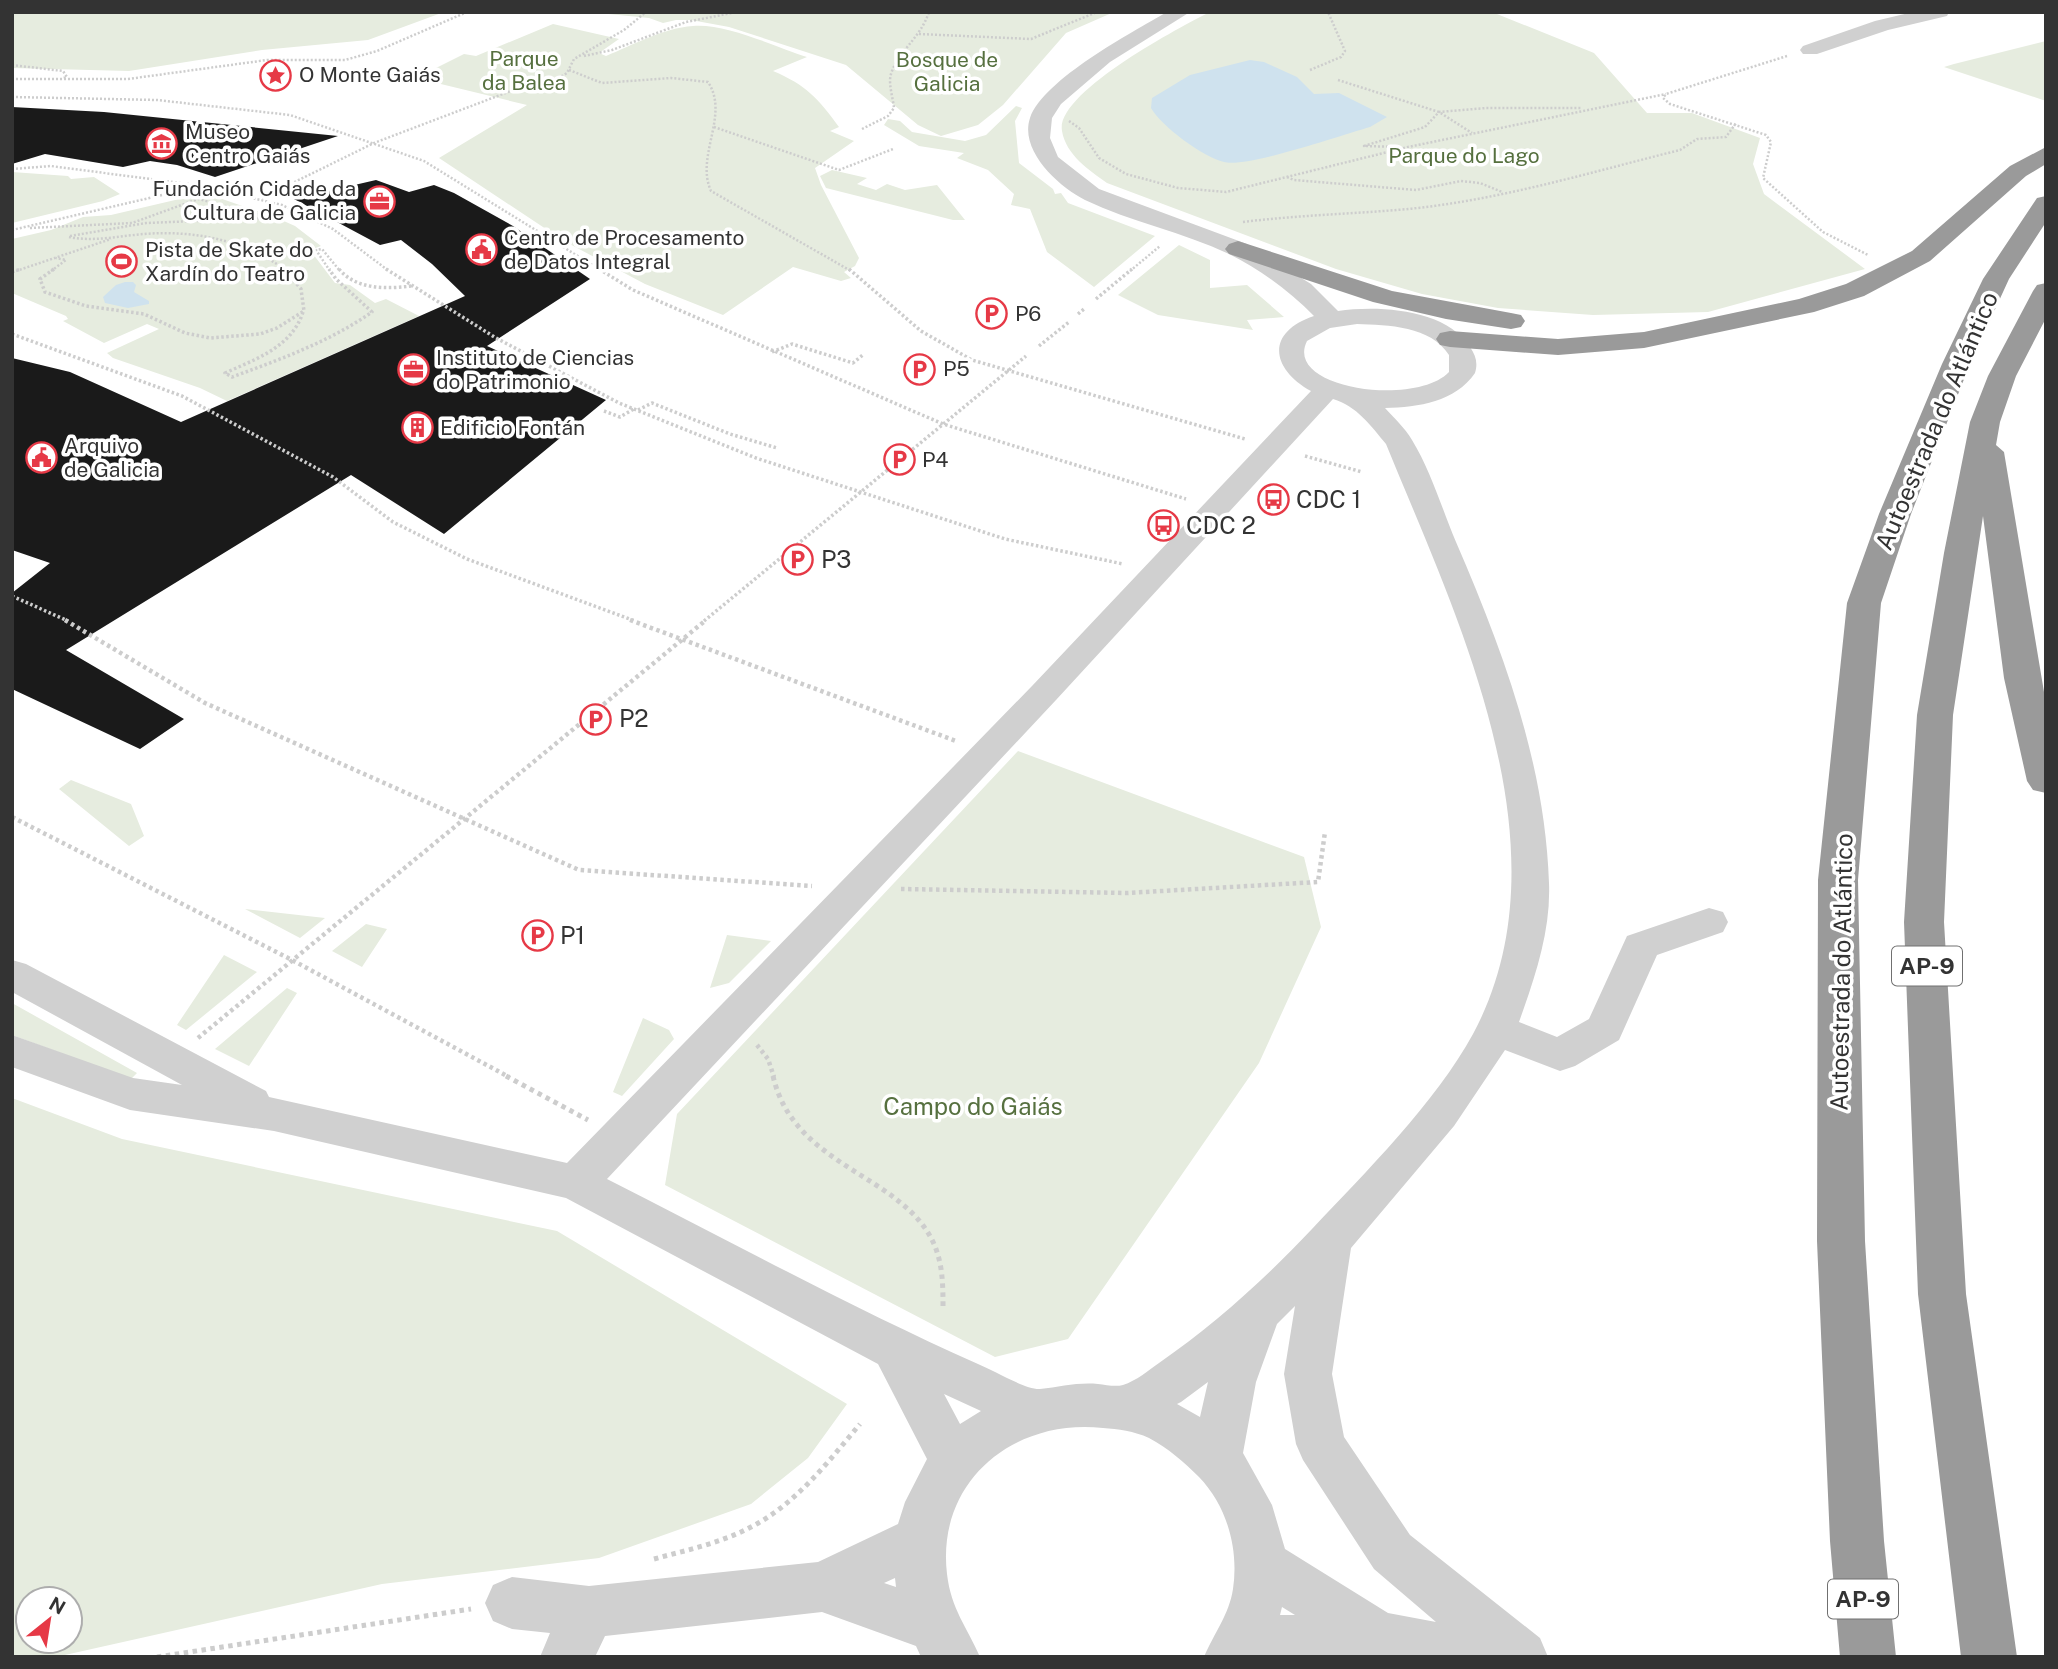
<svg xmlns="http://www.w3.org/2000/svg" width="2058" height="1669" viewBox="0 0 2058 1669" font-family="'Public Sans',sans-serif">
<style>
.green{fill:#e6ecdf;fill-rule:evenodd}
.water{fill:#cfe2ee}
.building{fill:#1a1a1a}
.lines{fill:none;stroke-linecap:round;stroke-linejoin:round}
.path-far3{stroke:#cdcdcd;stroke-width:2.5;stroke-dasharray:2 2;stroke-linecap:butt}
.path-far2{stroke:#cdcdcd;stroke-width:3.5;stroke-dasharray:2.5 2.5;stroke-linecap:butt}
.path-far1{stroke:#cdcdcd;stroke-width:4.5;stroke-dasharray:3.5 3.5;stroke-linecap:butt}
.path{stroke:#cdcdcd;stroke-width:5;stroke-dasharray:4.5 4.5;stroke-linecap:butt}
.minor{fill:#d0d0d0;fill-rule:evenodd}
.highway{fill:#9a9a9a;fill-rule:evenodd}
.labels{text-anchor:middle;stroke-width:7;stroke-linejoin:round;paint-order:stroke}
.far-park-label{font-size:21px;fill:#56703f;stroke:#fff}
.far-poi-label{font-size:21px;fill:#333;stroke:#fff;text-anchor:start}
.shield{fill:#fff;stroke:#707070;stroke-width:2}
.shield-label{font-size:23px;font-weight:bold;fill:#333}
.street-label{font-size:24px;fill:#333;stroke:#fff}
.poi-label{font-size:24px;fill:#333;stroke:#fff;text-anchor:start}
.park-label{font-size:24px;fill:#56703f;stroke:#fff}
</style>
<rect width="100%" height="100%" fill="#fff"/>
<!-- green -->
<path class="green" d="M12 12H444L368 40 262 50 129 71 12 68Z
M588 12H1114L1066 33 1003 105 978 125 941 136 918 125 846 65 729 27 691 20H676L663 23 649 18Z
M1210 12H1492L1594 53 1647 113H1692L1760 138 1753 164 1764 194 1865 269 1708 312 1593 315 1498 308 1422 294 1336 269 1107 183C1089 170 1066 155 1062 131 1055 93 1180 27 1210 12Z
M553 24 619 39 599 53 606 56C633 45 663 28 693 26 725 23 776 47 807 57L773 71C806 85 818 98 839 127L830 131 854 141 815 168 821 185 859 258 855 266 844 272 851 278 841 281 793 267 723 315 645 284 564 241 439 158 527 105 416 78 464 54 476 56Z
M2046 41V101L1944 67 1954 64Z
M1016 106 1022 108 1015 121 1019 163 1053 189 1055 194 1061 193 1068 203 1155 236 1094 287 1047 252 1030 209 1011 205 1014 194 988 170 957 158 964 153 919 146 884 125 888 119 900 121 912 132 965 141 986 135Z
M832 170 867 178 857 184 876 190 887 184 905 190 937 185 965 220H953L826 188 820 176Z
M12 172 68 176 71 179 94 177 120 194 103 201 12 223Z
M205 193 277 218 295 226 321 246 310 250 335 283 350 285 375 303 386 299 419 316 227 401 200 388 113 358 107 353 159 329 147 324 104 343 63 321 68 319 66 316 12 293V239L51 230 83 217 111 215Z
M1179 245 1210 260V288L1247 285 1284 317 1247 320 1253 330 1158 315 1118 295Z
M1018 751 1304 857 1321 927 1259 1063 1068 1339 995 1357 665 1185 677 1114Z
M71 780 131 804 144 836 129 846 59 789Z
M245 909 325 918 300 938Z
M366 924 387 929 362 967 332 951Z
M727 935 771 941 729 983 710 988Z
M224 955 257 972 186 1030 177 1025Z
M287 988 297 993 249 1066 215 1049Z
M12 1003 137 1073 131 1079 12 1035Z
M643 1018 669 1030 674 1039 622 1096 613 1092Z
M12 1098 122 1139 557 1231 847 1404 808 1458 751 1504 599 1558 382 1584 56 1657H12ZM28 1599H70V1641H28Z"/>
<!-- water -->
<path class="water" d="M1250 60 1264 62 1297 77 1314 94 1339 93 1387 117 1370 127C1342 135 1247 168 1224 162 1203 157 1161 126 1151 108L1152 98 1190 75Z
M125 282H133L136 285 134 292 149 301V304L128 308 105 303 103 297 116 285Z"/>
<!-- building -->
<path class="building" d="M12 107 104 112 338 136 215 177 177 165 150 161 123 167 45 154 12 164Z
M376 180 409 192 434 185 454 193 513 226 590 279 487 346 606 400 444 534 351 475 66 650 184 719 140 749 12 689V593L50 563 12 550V358L70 372 181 422 465 296 432 264 401 240 380 245 294 199Z"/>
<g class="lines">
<!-- path-far3 -->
<path class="path-far3" d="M919 34 1031 39 1097 12
M584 56 612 50 686 22 737 12
M1787 56 1666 94 1663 98 1670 104 1766 135 1771 142 1763 178 1823 232 1868 255
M12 65 63 71 67 77 63 78
M569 70 602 83 671 78 708 82C730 115 695 156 711 191L851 271
M1310 70 1341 57 1345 51 1328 12
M12 79H128L267 60H345L377 51 467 12
M1338 80 1439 112 1472 133
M12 97 157 100 290 115 424 161 602 271
M1069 121 1079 128 1099 158 1126 174 1178 188 1226 192 1408 147 1666 94
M714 127 839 170 893 149
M862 129 888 116 894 108C893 98 888 83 891 74 898 51 920 39 929 12
M1400 147 1364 146 1425 127 1439 112 1486 108H1581
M12 169 51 166 196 185
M1287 177 1294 180 1416 190 1461 181 1480 183 1502 192
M262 198 374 143 516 89 557 79 567 73 574 59 624 30 646 12
M1243 222C1299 215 1353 214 1408 209 1500 200 1591 172 1680 150L1697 139 1726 137 1736 123
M30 228 132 223 198 199 264 216
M12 230 201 186 282 205 333 229 389 271
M70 236 146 223 266 218
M69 237C94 242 119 236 144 234 195 230 245 240 287 271
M16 271 111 239
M51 271 66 260 56 258
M330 271 316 250 322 249 340 271
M1130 271 1160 246"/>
<!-- path-far2 -->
<path class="path-far2" d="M54 269 40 279 45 292 86 306 144 314 185 333 210 338 260 334 277 328 304 311 301 289 284 269
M339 269C356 290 387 289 412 286
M386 269 496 338 619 403 756 458 1005 539 1123 564
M599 269 633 290 943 424 1186 499
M849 269 921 331 972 360 1245 439
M12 272 21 269
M1096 299 1132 269
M303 312C292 347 256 359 225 373L232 377C281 359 329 342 372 312L336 279 329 269
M1078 314 1084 309
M12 334 182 396 333 477 393 522 467 559 635 621
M1039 346 1069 322
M772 352 792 344 853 363 864 354
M638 410 652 403 730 434 777 448
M604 411 620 417 634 409
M1305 456 1362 472
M12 596 68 621
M704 621 1026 356"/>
<!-- path-far1 -->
<path class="path-far1" d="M65 620 205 703 579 870 812 886
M630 620 956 741
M12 817 292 960 509 1077
M901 889 1127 893 1318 882 1325 832
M198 1038 706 620
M757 1045 768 1059 774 1077"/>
<!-- path -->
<path class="path" d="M506 1076 588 1120
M773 1076C794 1168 903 1174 934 1244 943 1265 943 1286 943 1308
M654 1559C687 1550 721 1543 751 1527 796 1504 828 1462 860 1424
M157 1657 471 1609"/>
<!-- minor -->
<path class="minor" d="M1167 12H1190L1110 62 1061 104 1052 118 1050 138 1058 157 1099 189 1247 244 1311 284 1338 311C1379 305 1446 309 1470 347 1476 356 1478 363 1475 373 1455 402 1419 407 1385 408 1394 418 1405 428 1412 440 1431 471 1442 509 1456 542 1503 651 1545 763 1549 883 1551 931 1535 977 1519 1022L1557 1037 1589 1019 1627 936 1709 908 1723 912 1728 922 1723 932 1657 955 1619 1040 1575 1066 1560 1071 1505 1050 1454 1126 1351 1248 1332 1374 1344 1437 1410 1535 1540 1638 1548 1657H1204C1214 1633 1229 1615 1233 1589 1239 1549 1227 1506 1199 1477 1184 1462 1168 1448 1149 1438 1134 1431 1118 1429 1103 1428 1014 1418 936 1481 947 1574 951 1609 967 1627 980 1657H921L916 1646 822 1612 605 1636 595 1657H540L550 1633 512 1629 493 1621 485 1603 493 1585 512 1577 589 1586 818 1562 898 1524 905 1502 927 1459 878 1364 566 1198 274 1131 130 1110 12 1067V1035L133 1078 182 1085 12 992V960L26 964 266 1091 269 1097 567 1163 1032 686 1311 391C1270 368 1266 332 1314 316 1290 292 1260 269 1229 254 1183 232 1131 222 1085 200 1059 187 1019 151 1030 118 1044 79 1131 33 1167 12ZM1357 324C1388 325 1431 326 1449 355V372C1416 407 1283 389 1307 341L1330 328ZM1333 399C1357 406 1371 426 1386 444 1457 618 1572 850 1473 1034 1436 1102 1365 1173 1312 1229 1265 1279 1215 1324 1159 1363 1149 1370 1136 1381 1123 1385 1116 1387 1106 1385 1098 1384 1078 1382 1060 1387 1040 1389 1026 1390 993 1370 978 1364 852 1308 730 1241 607 1179L1056 700ZM1295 1306 1284 1374 1296 1444 1303 1460 1374 1569 1436 1622 1388 1613 1285 1549 1272 1505 1243 1453 1256 1382 1277 1324ZM1208 1382 1200 1417 1177 1404 1181 1402ZM944 1394 981 1411 960 1424ZM895 1578 896 1587 884 1583ZM1282 1607 1295 1615H1280Z
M1913 12H1949L1947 16 1888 30 1817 54H1803L1800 50 1803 46 1875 21Z"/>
<!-- highway -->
<path class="highway" d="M2046 147V164L2026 176 1930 261 1864 296 1814 312 1644 348 1558 355 1450 347 1440 345 1436 339 1440 333 1450 331 1558 339 1644 332 1799 299 1846 284 1912 251 2010 166Z
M2046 196V222L2009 279 1970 364 1911 514 1881 603 1858 880 1865 1241 1884 1541 1896 1657H1840L1830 1541 1817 1241 1818 880 1847 603 1879 514 1942 364 1983 279 2037 198Z
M1238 241 1392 291 1511 313 1521 315 1525 321 1521 327 1511 329 1446 319 1373 302 1229 254 1225 249 1229 244Z
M2046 283V318L2016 376 2000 422 1996 445 2004 452 2046 704V793L2033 790 2027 781 2004 678 1983 516 1953 715 1944 922 1966 1294 2017 1657H1961L1918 1294 1904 922 1917 715 1944 553 1970 422 1988 376 2033 291 2037 285Z"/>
</g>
<!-- icons -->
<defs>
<symbol id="sight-ring" viewBox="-11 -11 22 22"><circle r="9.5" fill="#fff" stroke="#e63946" stroke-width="1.5"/><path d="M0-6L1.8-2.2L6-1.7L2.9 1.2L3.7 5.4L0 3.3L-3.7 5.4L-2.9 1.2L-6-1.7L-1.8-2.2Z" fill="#e63946"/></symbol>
<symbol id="museum-ring" viewBox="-11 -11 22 22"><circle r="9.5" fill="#fff" stroke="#e63946" stroke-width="1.5"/><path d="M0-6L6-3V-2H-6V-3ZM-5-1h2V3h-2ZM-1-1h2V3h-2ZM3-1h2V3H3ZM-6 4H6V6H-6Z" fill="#e63946"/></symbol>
<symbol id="office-ring" viewBox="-11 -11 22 22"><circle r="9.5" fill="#fff" stroke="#e63946" stroke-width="1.5"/><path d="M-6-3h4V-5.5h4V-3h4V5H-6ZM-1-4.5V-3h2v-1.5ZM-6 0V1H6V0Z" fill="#e63946"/></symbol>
<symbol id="civic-ring" viewBox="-11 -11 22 22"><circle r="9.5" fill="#fff" stroke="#e63946" stroke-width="1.5"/><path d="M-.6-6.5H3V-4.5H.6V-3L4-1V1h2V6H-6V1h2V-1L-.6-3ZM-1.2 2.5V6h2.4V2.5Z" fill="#e63946"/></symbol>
<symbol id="stadium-ring" viewBox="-11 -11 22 22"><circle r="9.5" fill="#fff" stroke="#e63946" stroke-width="1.5"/><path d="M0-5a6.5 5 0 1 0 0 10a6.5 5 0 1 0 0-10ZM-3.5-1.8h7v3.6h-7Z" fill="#e63946"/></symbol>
<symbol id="parking-ring" viewBox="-11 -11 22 22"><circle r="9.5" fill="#fff" stroke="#e63946" stroke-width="1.5"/><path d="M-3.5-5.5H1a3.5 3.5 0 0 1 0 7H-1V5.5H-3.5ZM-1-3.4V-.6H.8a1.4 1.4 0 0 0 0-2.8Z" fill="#e63946"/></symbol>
<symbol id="building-ring" viewBox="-11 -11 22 22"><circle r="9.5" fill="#fff" stroke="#e63946" stroke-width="1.5"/><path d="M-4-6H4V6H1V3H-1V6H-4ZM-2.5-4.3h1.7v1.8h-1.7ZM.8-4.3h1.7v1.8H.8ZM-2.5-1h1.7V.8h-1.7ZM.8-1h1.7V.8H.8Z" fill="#e63946"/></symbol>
<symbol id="bus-ring" viewBox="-11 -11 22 22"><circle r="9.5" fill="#fff" stroke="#e63946" stroke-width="1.5"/><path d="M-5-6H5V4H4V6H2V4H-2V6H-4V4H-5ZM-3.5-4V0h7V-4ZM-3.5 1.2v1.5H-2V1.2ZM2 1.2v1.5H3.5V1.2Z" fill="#e63946"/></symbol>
</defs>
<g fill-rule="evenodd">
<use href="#sight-ring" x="258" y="58" width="35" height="35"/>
<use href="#museum-ring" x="144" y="126" width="35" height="35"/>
<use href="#office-ring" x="362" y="184" width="35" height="35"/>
<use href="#civic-ring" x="464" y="232" width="35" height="35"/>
<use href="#stadium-ring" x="104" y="244" width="35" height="35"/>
<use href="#parking-ring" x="974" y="296" width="35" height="35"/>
<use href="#parking-ring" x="902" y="352" width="35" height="35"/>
<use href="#office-ring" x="396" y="352" width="35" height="35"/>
<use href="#building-ring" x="400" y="410" width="35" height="35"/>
<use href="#civic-ring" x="24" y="440" width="35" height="35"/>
<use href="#parking-ring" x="882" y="442" width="35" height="35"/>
<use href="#bus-ring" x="1256" y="482" width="35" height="35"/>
<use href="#bus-ring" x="1146" y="508" width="35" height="35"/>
<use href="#parking-ring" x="780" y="542" width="35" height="35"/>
<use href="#parking-ring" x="578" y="702" width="35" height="35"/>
<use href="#parking-ring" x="520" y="918" width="35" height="35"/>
</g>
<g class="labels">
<!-- far-park labels -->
<g class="far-park-label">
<text x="524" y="66">Parque<tspan x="524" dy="24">da Balea</tspan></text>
<text x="947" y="67">Bosque de<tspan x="947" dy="24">Galicia</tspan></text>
<text x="1464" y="163">Parque do Lago</text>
</g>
<!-- far-poi labels -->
<g class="far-poi-label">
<text x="299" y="82">O Monte Gaiás</text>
<text x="185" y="139">Museo<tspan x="185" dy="24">Centro Gaiás</tspan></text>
<text x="356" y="196" text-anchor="end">Fundación Cidade da<tspan x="356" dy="24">Cultura de Galicia</tspan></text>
<text x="504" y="245">Centro de Procesamento<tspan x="504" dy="24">de Datos Integral</tspan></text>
<text x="145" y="257">Pista de Skate do<tspan x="145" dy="24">Xardín do Teatro</tspan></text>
<text x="1015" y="321">P6</text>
<text x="436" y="365">Instituto de Ciencias<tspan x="436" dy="24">do Patrimonio</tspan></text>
<text x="943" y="376">P5</text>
<text x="440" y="435">Edificio Fontán</text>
<text x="64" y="453">Arquivo<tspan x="64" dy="24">de Galicia</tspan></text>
<text x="922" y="467">P4</text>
</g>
<!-- shield labels -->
<g class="shield">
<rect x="1892" y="946.5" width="70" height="39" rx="5"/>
<rect x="1828" y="1579.5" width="70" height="39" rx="5"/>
</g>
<g class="shield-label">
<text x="1927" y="974">AP-9</text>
<text x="1863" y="1607">AP-9</text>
</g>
<!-- street labels -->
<g class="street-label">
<text transform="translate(1937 421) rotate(-67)" y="8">Autoestrada do Atlántico</text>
<text transform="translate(1842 972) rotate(-89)" y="8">Autoestrada do Atlántico</text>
</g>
<!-- poi labels -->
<g class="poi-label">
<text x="1296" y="508">CDC 1</text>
<text x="1186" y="534">CDC 2</text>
<text x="821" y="568">P3</text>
<text x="619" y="727">P2</text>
<text x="560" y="944">P1</text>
</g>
<!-- park labels -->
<g class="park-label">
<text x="973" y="1115">Campo do Gaiás</text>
</g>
</g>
<!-- border -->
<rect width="2058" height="1669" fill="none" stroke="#333333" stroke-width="28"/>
<!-- north arrow -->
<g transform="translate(49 1620) rotate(30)"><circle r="33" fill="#ffffff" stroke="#adadad" stroke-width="2"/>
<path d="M0-5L12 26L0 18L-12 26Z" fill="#e63946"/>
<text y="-10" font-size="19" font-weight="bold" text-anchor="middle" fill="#333333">N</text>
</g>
</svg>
